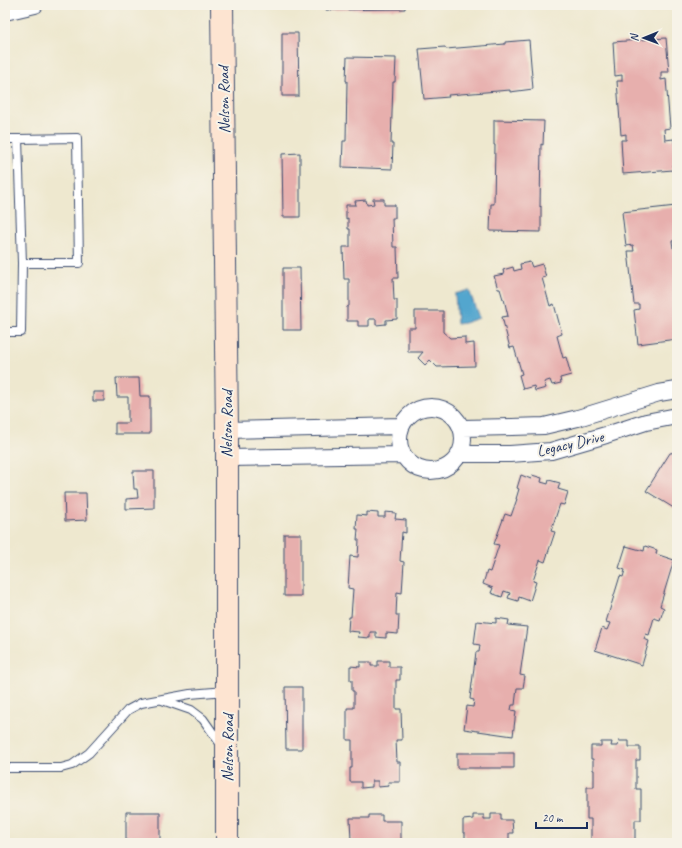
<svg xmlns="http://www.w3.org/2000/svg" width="682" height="848" viewBox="0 0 682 848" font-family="Caveat,sans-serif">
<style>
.water{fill:#53a6ce;stroke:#376a96}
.building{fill:#e7afad}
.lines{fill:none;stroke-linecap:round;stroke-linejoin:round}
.lane-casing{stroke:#3b4b6f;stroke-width:10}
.street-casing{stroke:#3b4b6f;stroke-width:18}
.secondary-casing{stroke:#3b4b6f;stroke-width:24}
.lane{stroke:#fff;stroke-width:8}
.street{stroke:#fff;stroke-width:16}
.secondary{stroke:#fde4d1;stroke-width:22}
.labels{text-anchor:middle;stroke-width:4;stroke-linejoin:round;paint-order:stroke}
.street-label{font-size:16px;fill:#1b2f5e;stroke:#f7f3e8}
</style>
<rect width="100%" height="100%" fill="#f7f3e8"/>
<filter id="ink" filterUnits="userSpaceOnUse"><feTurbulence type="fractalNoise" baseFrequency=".025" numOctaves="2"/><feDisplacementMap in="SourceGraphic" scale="8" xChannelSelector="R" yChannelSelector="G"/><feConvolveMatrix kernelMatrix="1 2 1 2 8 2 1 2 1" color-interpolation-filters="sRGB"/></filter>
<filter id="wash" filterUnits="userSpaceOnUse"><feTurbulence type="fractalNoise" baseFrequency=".012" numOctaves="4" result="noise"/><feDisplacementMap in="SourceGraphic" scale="16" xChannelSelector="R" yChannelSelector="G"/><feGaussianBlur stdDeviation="0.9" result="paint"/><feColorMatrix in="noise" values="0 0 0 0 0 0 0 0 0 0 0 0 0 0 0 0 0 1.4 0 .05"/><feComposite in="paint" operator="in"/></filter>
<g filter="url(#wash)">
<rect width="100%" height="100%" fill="#eee8cf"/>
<!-- water -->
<path class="water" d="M469 290 479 318 464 323 457 324 455 294Z"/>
<g id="blocks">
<!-- building -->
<path class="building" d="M326 5H405V9L326 10Z
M282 33H298L299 96H282Z
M666 38 669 72H661V80L666 79 670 128 664 129 665 140 674 139 676 165H673V170L623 174 621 140H626V134L621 135 617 81H622V75L615 76 613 42Z
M529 40 533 89 510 92V90L448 95 449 97 424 99 419 49 445 47 446 49 505 44V42Z
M347 57 396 58 395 82H393L391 144H393L392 169 342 167 343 141H346L347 81H346Z
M494 120 544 121 543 145 541 144 540 207 541 206V232L490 231 491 204H494L495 145H494Z
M300 153V217H283L282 154Z
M373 199H384V205H395V218H392L393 247H397L398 278H393L394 300H397V319L386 320V324L376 325V319H369V326H358V321H347V307L349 306V279H344L343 247H350V229H348V218L346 219V205H356L355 201 366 200 367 205 374 204Z
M676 206 677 216V240L672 241 673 248H677V339L638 344 634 310 639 309V304H634L628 251H634L633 245 626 246 622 212Z
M530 262 532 267 542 264 546 277 542 278 550 306 554 304 562 334 557 336 563 358 566 357 571 375 560 378 561 383 552 385 550 380 544 382 546 388 535 391 534 386 523 389 519 375 522 374 514 347 510 348 502 317 508 316 504 299H503L500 289H498L494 276 504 274 503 270 513 267 514 271 521 269 520 264Z
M283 268H300L301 330H283Z
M415 311H443V332L450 338 465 337V344L474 343 475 366 437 367 430 360 425 365 418 358 423 352H408V328H415Z
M116 378H139L140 396H150V434H115V423H128V397H117Z
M93 392H104V401H93Z
M677 452V510L646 491 670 453Z
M133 471H154V508L126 509V499L138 498 137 489H134Z
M521 475 531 479 532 475 542 478 541 482 548 484 549 480 560 483 558 489 568 492 564 505 560 504 551 531 555 532 545 562 540 560 533 581 536 582 530 601 519 597 518 601 508 598 510 593 504 591 502 597 491 593 493 588 483 584 487 571 490 572 499 545 494 544 505 514 511 516 517 499H516L519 489 517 488Z
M64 493H86L87 520 65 521Z
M367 512 378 513V517H385V512L396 513 395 519 406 520V533L402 532 400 561 404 562 402 593 397 592 396 615H399L398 634 386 633V638L376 637V632H370V638L358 637 359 632 348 631 349 617H351L353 589 348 588 350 556 358 557 359 540H357L358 529H356L357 515 367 516Z
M284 534H301V596H284Z
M626 546 644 551 645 546 657 550 656 554 674 560 660 606 664 608 660 620 654 618 649 635 646 634 644 639 649 641 642 665 595 650 602 628 607 630 610 623 606 622 620 576 623 577 625 570 619 568Z
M496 618 509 620 508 625 527 627 520 675 525 676 523 688H517L515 705H512L511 710 516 711 513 736 464 729 467 706 473 707 474 700 470 699 476 652H479L480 645 474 644 477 621 496 623Z
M378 661H389V667H400V680H396V709H401L402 740H396L397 762H400V782H388L389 786 378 787V781H372V787L361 788V782H350V768H352V740H347V708H354V691H352V680H350V666L360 667V662H371V666H378Z
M285 687H302V749H286Z
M619 741H629V747H640V760H636V789H641V820H635V843H591V819H587V787H594V770H593V759H591V746H601V742H612L611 746H618Z
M457 753H514V768H457Z
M126 812H160V843H126Z
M491 814H501V820H512L513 833H509V843H465V833H463V820L473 819V815H484V819H491Z
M369 815H382V821H401V843H348V842L351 841 350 818H369Z"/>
</g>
</g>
<g filter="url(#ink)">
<use href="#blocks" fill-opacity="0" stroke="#3b4b6f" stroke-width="1"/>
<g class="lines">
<defs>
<path id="lane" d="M5 139H18L22 263 21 332H5
M18 139 77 138 79 263H22
M162 700 191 710 203 719 222 746
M5 768H61L72 765 89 753 128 710 141 703 190 694 226 691"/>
<path id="street" d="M5 12 35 5
M399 439a32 32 0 1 1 64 0a32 32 0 1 1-64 0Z
M462 428 512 427 544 426 578 418 659 393 677 390
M227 430 401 426
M460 454H510L551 451 606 435 646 422 677 416
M226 458 403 455"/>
<path id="secondary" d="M222 5 227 430V843"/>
</defs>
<!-- lane casing -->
<use href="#lane" class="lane-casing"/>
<!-- street casing -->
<use href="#street" class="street-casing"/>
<!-- secondary casing -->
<use href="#secondary" class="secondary-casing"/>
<!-- lane -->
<use href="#lane" class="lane"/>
<!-- street -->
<use href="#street" class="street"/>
<!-- secondary -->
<use href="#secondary" class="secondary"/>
</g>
</g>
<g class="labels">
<!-- street labels -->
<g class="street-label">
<text transform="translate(223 100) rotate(-91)" y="6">Nelson Road</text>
<text transform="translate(226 424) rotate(-90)" y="6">Nelson Road</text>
<text transform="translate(570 443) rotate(-13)" y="6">Legacy Drive</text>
<text transform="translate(227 748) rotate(-90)" y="6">Nelson Road</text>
</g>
</g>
<!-- margin -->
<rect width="682" height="848" fill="none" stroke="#f7f3e8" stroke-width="20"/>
<!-- north arrow -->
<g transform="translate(644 38) rotate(269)" stroke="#f7f3e8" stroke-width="3" paint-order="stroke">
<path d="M0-3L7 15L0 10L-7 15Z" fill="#1b2f5e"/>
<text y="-6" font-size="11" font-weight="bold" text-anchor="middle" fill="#1b2f5e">N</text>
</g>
<!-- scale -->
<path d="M536 822v6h51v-6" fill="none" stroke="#1b2f5e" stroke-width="2"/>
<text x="542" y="822" font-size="12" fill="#1b2f5e" stroke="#f7f3e8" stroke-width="3" paint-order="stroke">20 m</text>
</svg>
